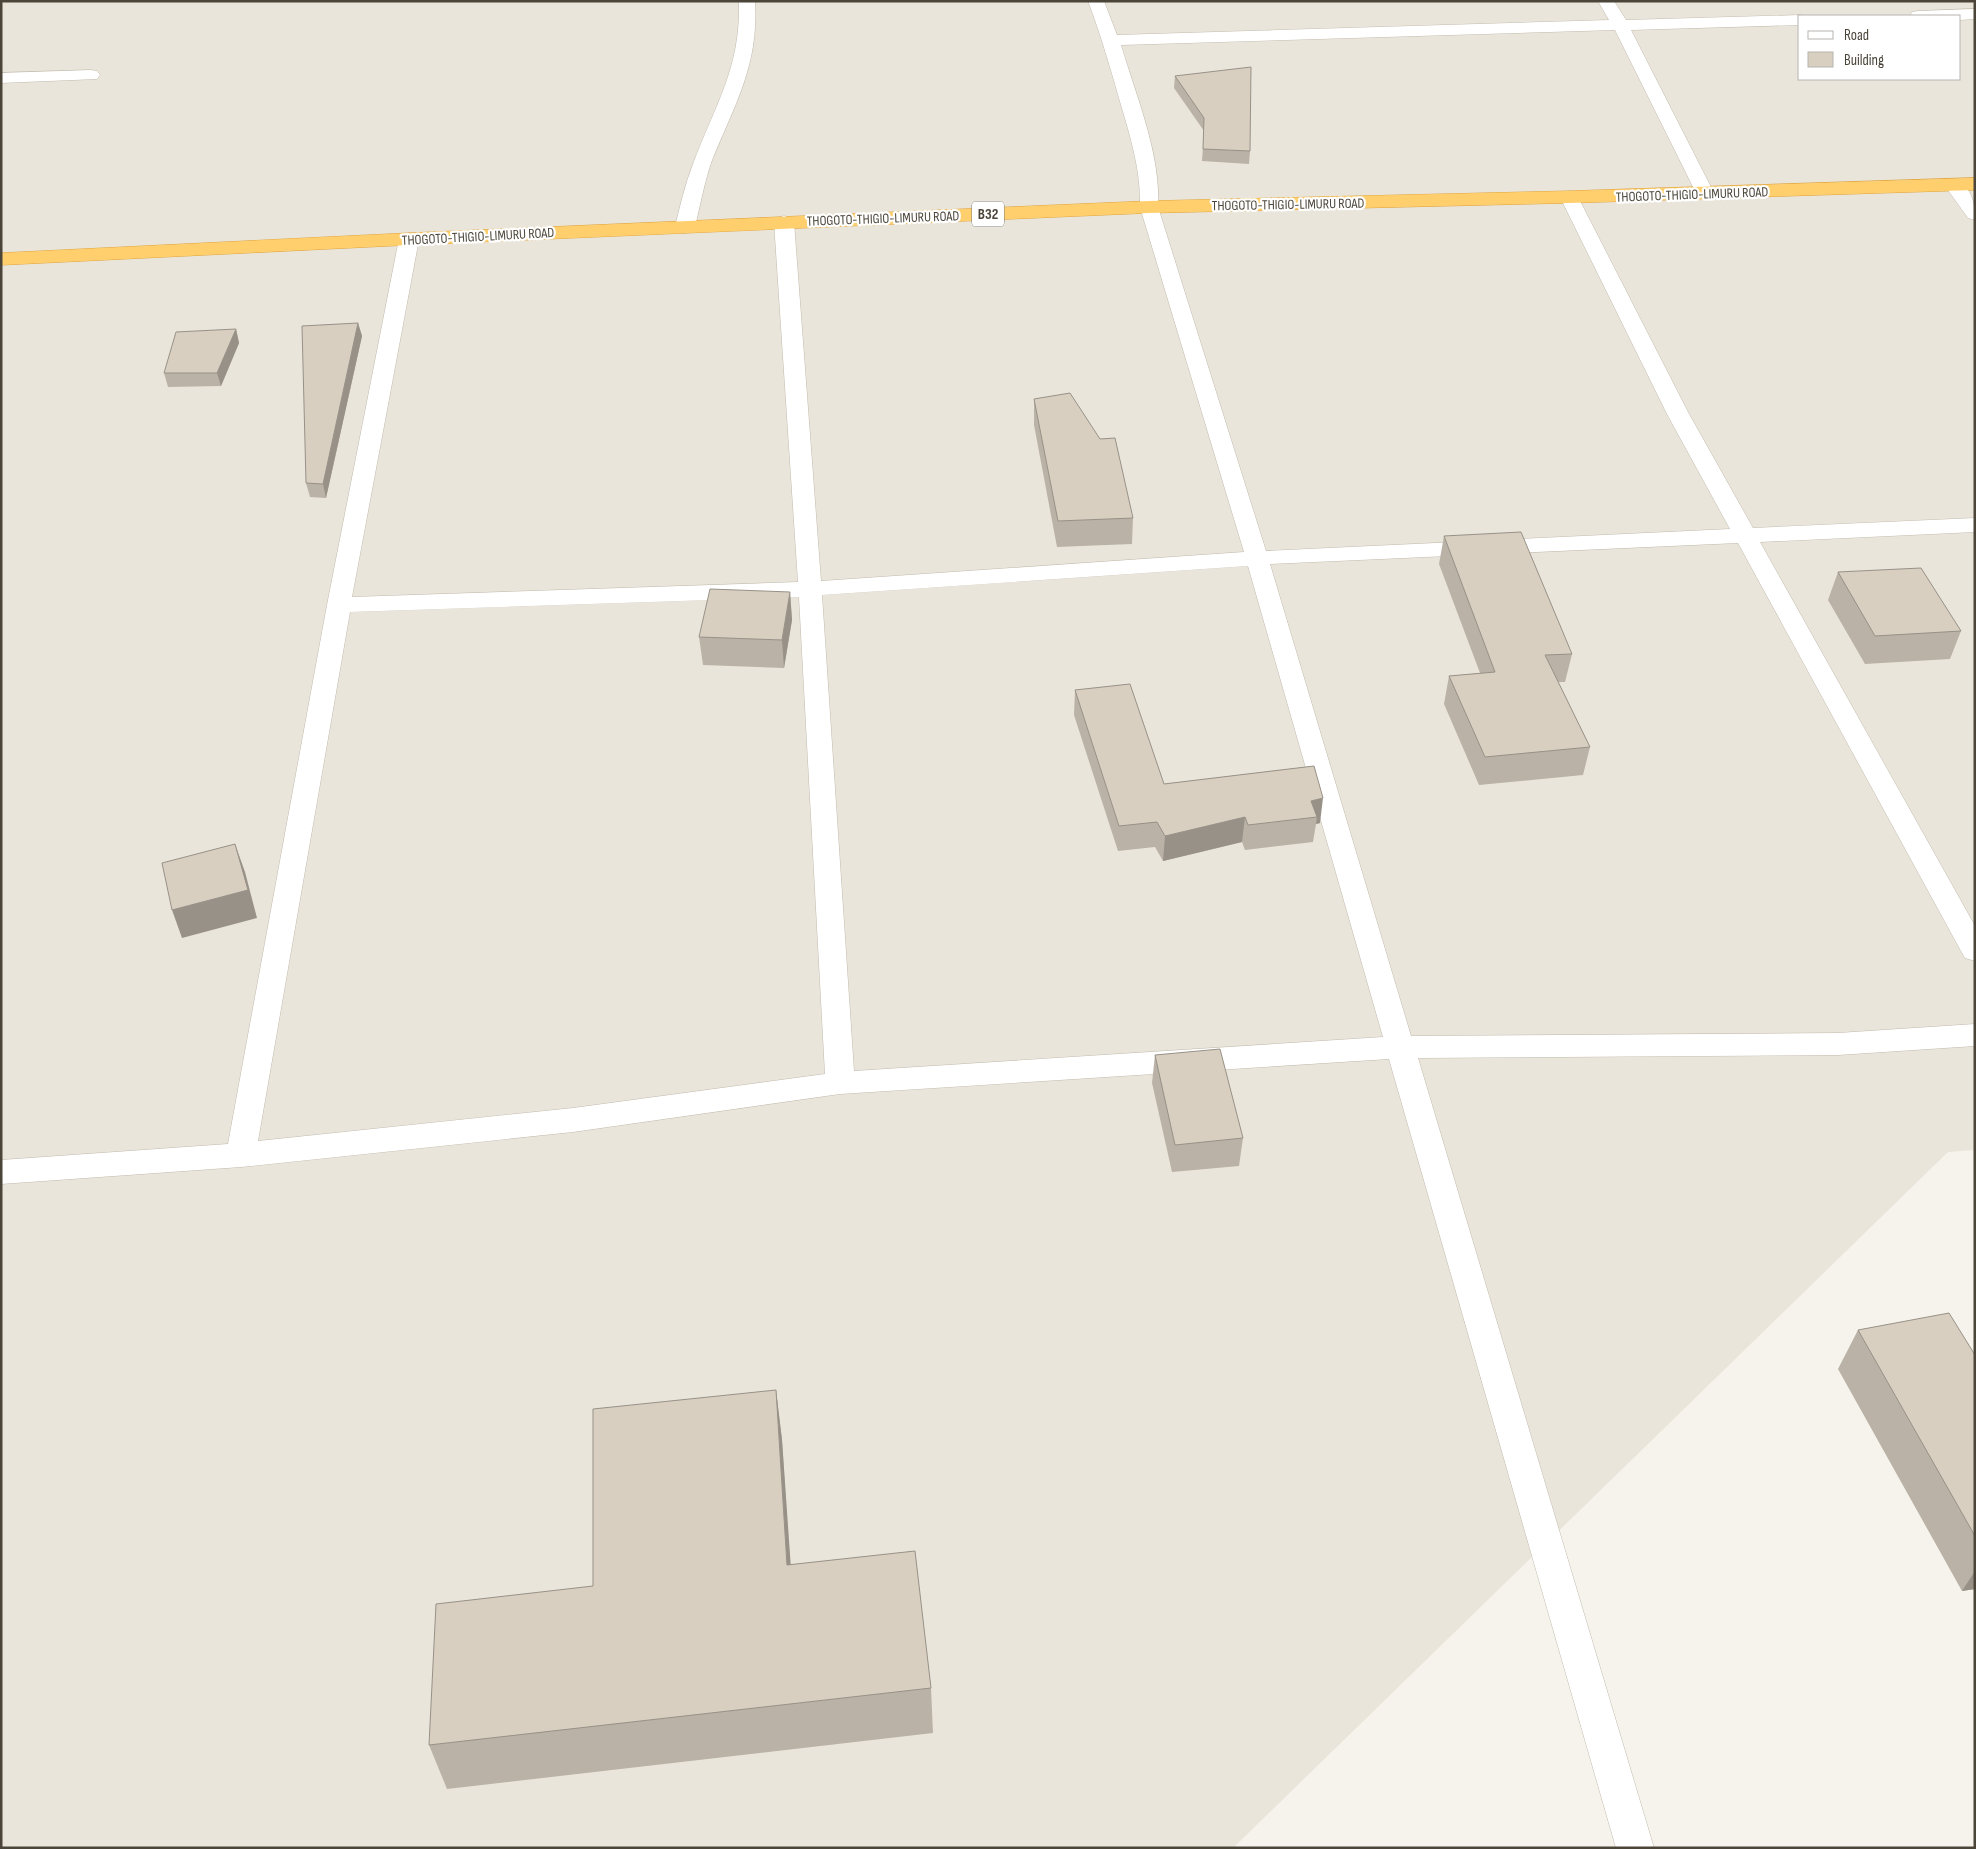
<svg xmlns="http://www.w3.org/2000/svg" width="1976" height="1849" viewBox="0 0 1976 1849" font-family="'Sofia Sans Condensed',sans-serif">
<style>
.residential{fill:#eae5da;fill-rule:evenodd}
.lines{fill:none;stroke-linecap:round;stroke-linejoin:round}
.lane-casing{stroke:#c2bbae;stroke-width:1}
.street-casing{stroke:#c2bbae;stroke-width:1}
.highway-casing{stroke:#e0a43c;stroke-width:1}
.lane{fill:#fff;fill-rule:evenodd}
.street{fill:#fff;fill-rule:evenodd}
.highway{fill:#ffcf6e;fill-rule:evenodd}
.wall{fill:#bab2a6}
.shaded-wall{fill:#979187}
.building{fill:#d8cfc1;stroke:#979187}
.labels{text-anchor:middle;stroke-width:4.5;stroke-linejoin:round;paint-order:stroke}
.far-street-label{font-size:14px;fill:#4b4439;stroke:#fff}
.shield{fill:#fff;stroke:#817c74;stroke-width:1}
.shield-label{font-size:15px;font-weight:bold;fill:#4b4439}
</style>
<rect width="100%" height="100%" fill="#f6f3ec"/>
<!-- residential -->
<path class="residential" d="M1 1H1975V1150L1948 1152 1233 1848H1ZM1800 16H1960V79H1800Z"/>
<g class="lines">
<defs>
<path id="lane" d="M739 1H755C759 67 734 105 711 163 704 184 700 206 695 227L692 231 685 233 678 231 675 227C680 206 685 185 693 164 715 105 741 68 739 1Z"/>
<path id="street" d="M1088 1H1104L1117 35 1609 20 1598 1H1614L1626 20 1800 15 1805 16H1800V25L1631 30 1714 193 1712 197 1705 199 1698 197 1696 193 1615 30 1121 45C1136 96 1161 154 1158 207L1266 551 1730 529 1667 414 1560 197 1562 193 1569 191 1576 193 1578 197 1689 414 1753 528 1975 518V532L1760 542 1975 926V961L1965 958 1961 951 1738 543 1270 564 1411 1036 1838 1033 1975 1024V1046L1838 1055 1418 1058 1654 1848H1616L1389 1059 840 1094 573 1132 241 1167 1 1184V1160L228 1144 327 605 399 239 402 235 409 233 416 235 419 239 352 597 798 582 774 222 777 218 784 216 791 218 794 222 821 581 1244 552 1140 207C1141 171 1131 139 1121 105 1111 70 1101 35 1088 1ZM1248 566 1383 1037 854 1071 822 595ZM799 597 825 1074 573 1108 258 1141 350 612Z
M1975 9V19L1960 20V16H1910L1912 12 1918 11Z
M91 70 97 71 100 75 97 79 1 83V73Z
M1954 180C1972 185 1975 204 1975 220L1968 218 1945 186 1947 182Z"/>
<path id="highway" d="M1975 178V190L1569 203 1149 213 409 245 1 265V253L409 233 1149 201 1569 191Z"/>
</defs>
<!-- lane casing -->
<use href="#lane" class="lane-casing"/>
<!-- street casing -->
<use href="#street" class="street-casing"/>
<!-- highway casing -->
<use href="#highway" class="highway-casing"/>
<!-- lane -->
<use href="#lane" class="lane"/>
<!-- street -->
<use href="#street" class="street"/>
<!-- highway -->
<use href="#highway" class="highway"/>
</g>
<!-- wall -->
<path class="wall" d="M1175 76 1250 151 1249 164 1202 161 1204 131 1174 88Z
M358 323 362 336 326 498 310 497 306 483Z
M236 329 239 343 221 386 168 387 164 373Z
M1034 399 1133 518 1132 544 1057 547 1034 425Z
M1444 536 1572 654 1565 682H1558L1590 747 1583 775 1479 785 1444 704 1449 676 1480 673 1439 564Z
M1838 572 1961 631 1950 659 1865 664 1828 600Z
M790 592 792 620 784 668 703 665 699 637Z
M1075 690 1164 784 1314 766 1320 823 1316 824 1313 842 1245 850 1242 842 1163 861 1155 847 1118 851 1074 715Z
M1155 1055 1243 1138 1239 1166 1172 1172 1152 1083Z
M1858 1330 1975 1355V1589L1962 1591 1838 1369Z
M776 1390 782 1440 790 1565 931 1688 933 1733 447 1789 429 1745 593 1586Z"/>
<!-- shaded-wall -->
<path class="shaded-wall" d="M358 323 362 336 326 498 323 484Z
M236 329 239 343 221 386 217 373Z
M790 592 792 620 784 668 782 640Z
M1323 798 1320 823 1316 824 1317 817 1311 801Z
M1245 817 1242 842 1163 861 1165 836Z
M235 844 245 872 257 918 182 938 172 910Z
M776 1390 782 1440 794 1612 787 1565Z
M1975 1571V1589L1962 1591Z"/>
<!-- building -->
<path class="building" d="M1251 67 1250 151 1203 149 1204 118 1175 76Z
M358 323 323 484 306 483 302 326Z
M236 329 217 373H164L176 332Z
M1070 393 1100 439 1115 438 1133 518 1058 521 1034 399Z
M1521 532 1572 654 1545 655 1590 747 1485 757 1449 676 1495 672 1444 536Z
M1921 568 1961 631 1875 636 1838 572Z
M710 589 790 592 782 640 699 637Z
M1130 684 1164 784 1314 766 1323 798 1311 801 1317 817 1248 825 1245 817 1165 836 1157 822 1119 826 1075 690Z
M235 844 248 890 172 910 162 863Z
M1220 1049 1243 1138 1175 1145 1155 1055Z
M1949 1313 1975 1355V1536L1858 1330Z
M776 1390 787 1565 915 1551 931 1688 429 1745 436 1604 593 1586V1409Z"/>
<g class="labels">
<!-- far-street labels -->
<g class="far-street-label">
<text transform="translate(1692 194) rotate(-2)" y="5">THOGOTO-THIGIO-LIMURU ROAD</text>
<text transform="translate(1288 204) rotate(-1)" y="5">THOGOTO-THIGIO-LIMURU ROAD</text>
<text transform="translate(883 218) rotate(-2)" y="5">THOGOTO-THIGIO-LIMURU ROAD</text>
<text transform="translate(478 236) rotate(-3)" y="5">THOGOTO-THIGIO-LIMURU ROAD</text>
</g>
<!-- shield labels -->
<rect class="shield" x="972" y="201.5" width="32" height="25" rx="4"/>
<g class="shield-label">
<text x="988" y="219">B32</text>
</g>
</g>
<!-- border -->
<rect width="1976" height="1849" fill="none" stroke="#4b4439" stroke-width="5"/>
<!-- legend -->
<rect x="1798" y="15" width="162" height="65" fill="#ffffff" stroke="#b7b4b0"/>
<rect x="1808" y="31" width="25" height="8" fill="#ffffff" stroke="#b7b4b0"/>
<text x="1844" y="40" font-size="15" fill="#4b4439">Road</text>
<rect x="1808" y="52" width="25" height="15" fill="#d8cfc1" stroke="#b7b4b0"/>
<text x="1844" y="65" font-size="15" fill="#4b4439">Building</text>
</svg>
